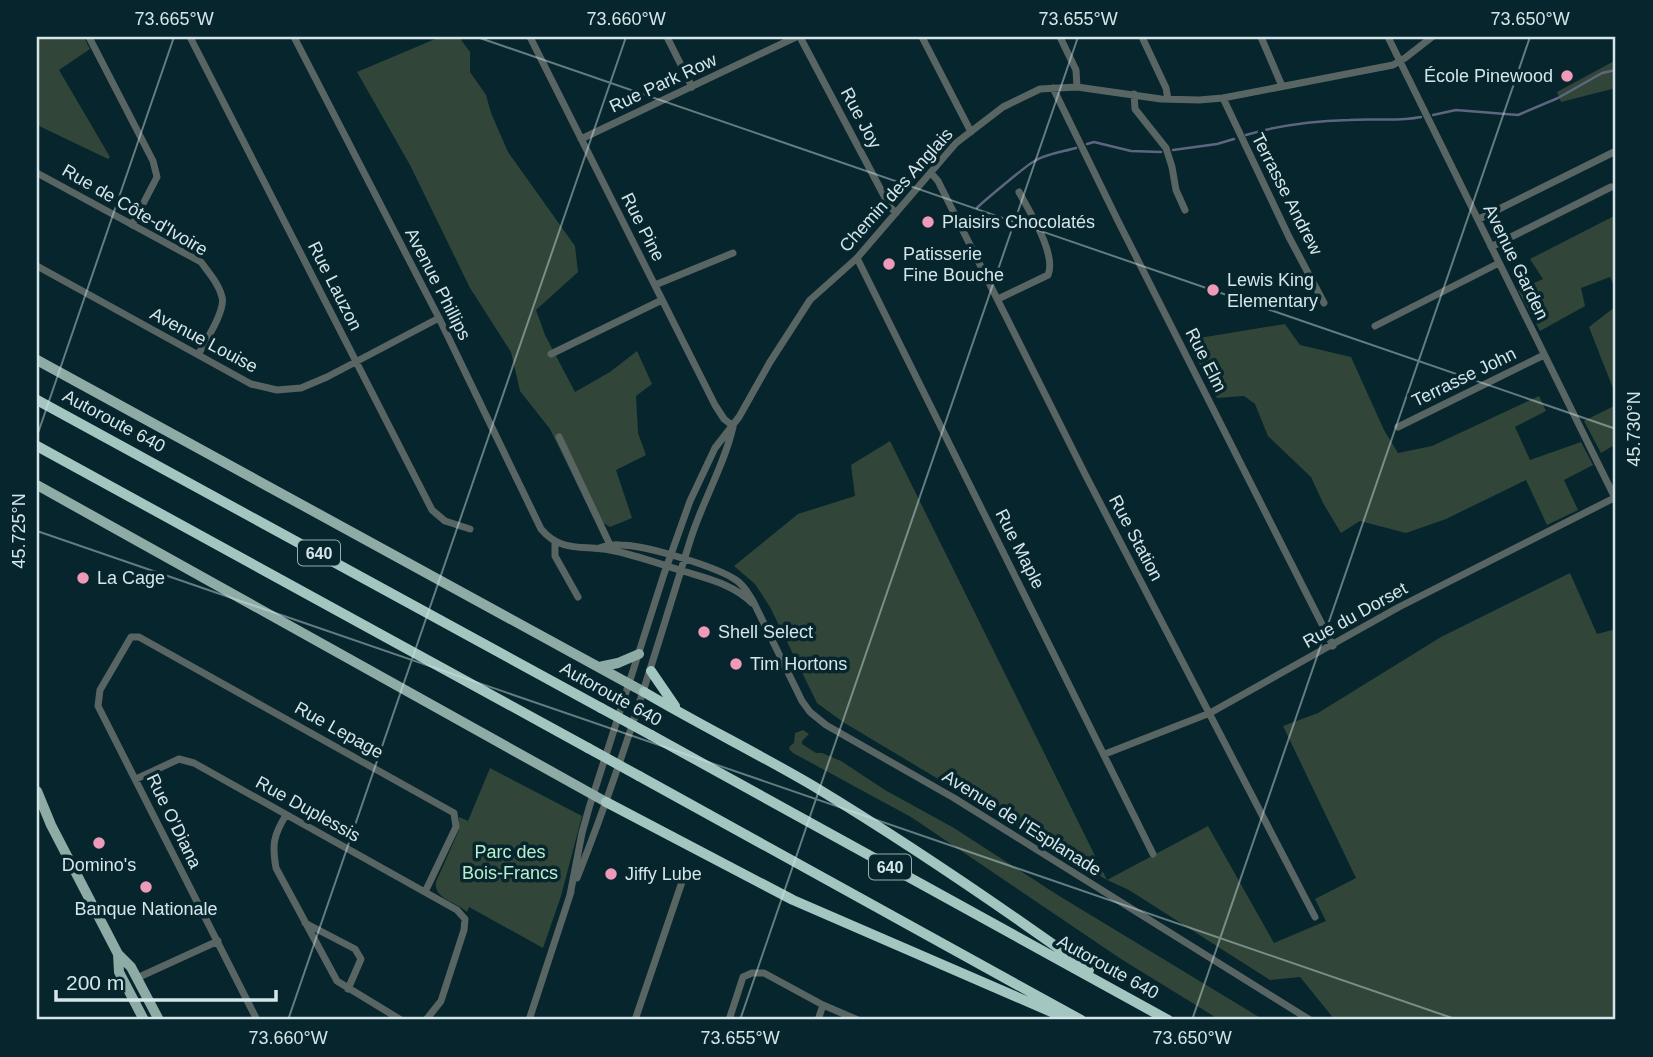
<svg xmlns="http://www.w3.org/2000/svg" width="1653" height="1057" viewBox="0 0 1653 1057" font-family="Arial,sans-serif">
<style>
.green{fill:#314639}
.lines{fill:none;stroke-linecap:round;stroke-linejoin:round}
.stream{stroke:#5e667f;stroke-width:2.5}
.minor{stroke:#586563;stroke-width:7}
.major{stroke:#8eaba6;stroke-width:10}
.highway{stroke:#a3c6c1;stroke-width:10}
.highway-bridge{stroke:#a3c6c1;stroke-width:10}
.ticks{fill:none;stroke:#d5e6ea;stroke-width:2;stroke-opacity:0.45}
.poi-dot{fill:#ef9ab8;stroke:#06252c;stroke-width:2.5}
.labels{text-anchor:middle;stroke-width:7;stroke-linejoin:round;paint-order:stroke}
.shield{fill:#06252c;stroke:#97acb1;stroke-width:2}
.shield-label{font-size:16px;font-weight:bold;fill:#d5e6ea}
.poi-label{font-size:18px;fill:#d5e6ea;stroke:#06252c;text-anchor:start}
.street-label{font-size:18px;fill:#d5e6ea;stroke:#06252c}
.park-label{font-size:18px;fill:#baefce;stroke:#06252c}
.neatline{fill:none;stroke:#d5e6ea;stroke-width:2.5}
.ticks-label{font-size:18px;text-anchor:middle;fill:#d5e6ea}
</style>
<rect width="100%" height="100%" fill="#06252c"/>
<!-- green -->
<path class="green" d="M37 37H84L90 49 59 70 110 157 108 159 37 125Z
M440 37H459L470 52V72L486 95 491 113 508 152 575 246 578 272 536 310 545 335 575 392 610 372 637 351 652 384 636 396 638 433 646 455 616 470 632 518 610 527 593 517 550 429 520 391 511 352 470 288 410 165 357 72Z
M1616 60V88L1561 102 1557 92Z
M1616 215V291L1610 277 1581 288 1585 306 1540 331 1518 290 1543 279 1530 259Z
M1616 306V396L1589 327Z
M1285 324 1300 345 1351 357 1384 430 1398 453 1432 446 1539 396 1546 411 1515 427 1530 460 1581 442 1593 465 1564 480 1578 510 1547 525 1526 480 1446 519 1406 533 1360 521 1341 533 1323 503 1311 477 1268 436 1255 404 1244 396 1217 398 1187 340Z
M1616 405V444L1601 453 1584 421Z
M890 441 1107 880 1208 826 1274 943 1326 921 1315 899 1356 878 1283 726 1318 713 1441 637 1570 573 1597 634 1616 629V1020H1335L1300 977 1270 980 1129 890 1107 880 843 722 817 703 770 607 755 584 734 566 798 514 855 496 851 465Z
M803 730 809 734 802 741V744L816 753H822L841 761 885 790 954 828 1056 894 1264 1020H1220L1121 959 911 817 793 753 789 749 790 746 794 743 795 733Z
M490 768 582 816 561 896 543 948 469 907 467 912C457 902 433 899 436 882L459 830V817L468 821Z"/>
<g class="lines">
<!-- stream -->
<path class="stream" d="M1433 115 1456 110 1518 115 1558 98 1602 73 1616 70
M1246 135C1279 125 1315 121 1349 120 1374 118 1396 122 1421 117
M1087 144 1094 142 1131 151 1161 152
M1173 150 1217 144 1234 139
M977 208C979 205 1027 165 1033 162 1044 154 1062 152 1076 148"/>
<!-- minor -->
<path class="minor" d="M89 37 153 161 157 177 132 225
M190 37 432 510 445 521 470 529
M294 37 439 318 541 529C561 553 583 545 610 550 636 555 659 564 683 571 708 579 733 584 752 603
M530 37 715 405 724 419 733 426
M667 37 692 87
M800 37 890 207 896 213
M922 37 971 132
M1060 37 1076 70 1077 87
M1142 37 1166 88 1168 99
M1261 37 1282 86
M1388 37 1616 500
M1053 88 1118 221 1333 646
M1134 94 1135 109 1166 148 1172 167 1176 190 1185 210
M1223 98 1289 237 1324 303
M581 139 796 37
M37 173 201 262C209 273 219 284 222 297 226 310 205 342 198 355
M931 173 938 181 1086 476 1315 917
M1479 219 1616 151
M1491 247 1611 187
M857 258 1153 854
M37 266 251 384 277 390 301 388 327 377 439 318
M655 285 733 253
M998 299 1048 275C1057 254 1029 211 1019 192
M1375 326 1499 263
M551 354 662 300
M1398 427 1544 355
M559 437 611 547
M555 542V556L578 597
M599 548C606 546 613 544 620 545 645 545 715 566 736 580 744 585 748 593 753 601L802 701 810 712 826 725 954 798 1310 1020
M1105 754 1210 713 1399 607 1616 497
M136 779 179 759 194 763 457 910 465 919 464 930 441 1001 426 1020
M286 815C273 836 272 845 276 868L337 981 401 1020
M577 878C621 768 655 654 690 541 702 502 724 466 733 427
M570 895 582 833 589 808 664 574 690 501 715 448 739 417 770 362 810 300 857 258 956 143 1003 107 1040 89 1077 87 1161 99 1199 100 1223 98 1393 65 1405 58 1432 37
M305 923 355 949 361 959 348 989
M137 978 218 941
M257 1020 98 706 100 690 131 637H139L454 813 456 827 425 892
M529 1020 571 892
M635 1020 684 876
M729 1020 743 977 752 973H764L823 1005 858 1020
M818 1020 823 1005"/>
<!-- major -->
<path class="major" d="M37 360 644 692
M37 485 606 802
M599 667 618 663 639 654
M37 791 51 825 118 954 131 967 159 1020
M118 954 119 972 144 1020"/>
<!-- highway -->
<path class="highway" d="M37 400 601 708
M37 446 588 748
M651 671 675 706
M644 692C700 725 759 754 815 787 909 844 1000 906 1089 970
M651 735 1168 1020
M639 776 1081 1020
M606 802 793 900 1070 1020"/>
<!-- highway-bridge -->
<path class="highway-bridge" d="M601 708 651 735
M588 748 639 776"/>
</g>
<!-- ticks -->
<path class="ticks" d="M477 37 1616 429M37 436 174 37M37 531 1458 1020M288 1020 626 37M740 1020 1078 37M1192 1020 1530 37"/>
<!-- markers -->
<g class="poi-dot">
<circle cx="1567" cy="76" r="7"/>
<circle cx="928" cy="222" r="7"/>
<circle cx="889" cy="264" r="7"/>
<circle cx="1213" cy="290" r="7"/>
<circle cx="83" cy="578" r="7"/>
<circle cx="704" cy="632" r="7"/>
<circle cx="736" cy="664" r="7"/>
<circle cx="99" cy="843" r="7"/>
<circle cx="611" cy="874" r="7"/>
<circle cx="146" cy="887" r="7"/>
</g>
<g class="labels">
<!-- shield labels -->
<g class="shield">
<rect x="298" y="540.5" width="42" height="25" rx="5"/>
<rect x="869" y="854.5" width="42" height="25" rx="5"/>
</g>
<g class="shield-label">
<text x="319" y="559">640</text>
<text x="890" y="873">640</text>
</g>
<!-- poi labels -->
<g class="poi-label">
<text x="1553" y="82" text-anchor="end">École Pinewood</text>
<text x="942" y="228">Plaisirs Chocolatés</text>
<text x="903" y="260">Patisserie<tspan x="903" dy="21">Fine Bouche</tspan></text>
<text x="1227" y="286">Lewis King<tspan x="1227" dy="21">Elementary</tspan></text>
<text x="97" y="584">La Cage</text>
<text x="718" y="638">Shell Select</text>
<text x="750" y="670">Tim Hortons</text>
<text x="99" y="871" text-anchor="middle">Domino's</text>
<text x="625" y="880">Jiffy Lube</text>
<text x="146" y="915" text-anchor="middle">Banque Nationale</text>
</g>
<!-- street labels -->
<g class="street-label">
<text transform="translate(663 83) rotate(-25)" y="6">Rue Park Row</text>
<text transform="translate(861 118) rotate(62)" y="6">Rue Joy</text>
<text transform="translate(896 190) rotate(-48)" y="6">Chemin des Anglais</text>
<text transform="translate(1287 194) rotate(63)" y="6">Terrasse Andrew</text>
<text transform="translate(135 210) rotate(30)" y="6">Rue de Côte-d'Ivoire</text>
<text transform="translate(643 227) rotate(63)" y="6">Rue Pine</text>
<text transform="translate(1516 262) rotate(64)" y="6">Avenue Garden</text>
<text transform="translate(438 284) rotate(63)" y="6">Avenue Phillips</text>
<text transform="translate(335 286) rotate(63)" y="6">Rue Lauzon</text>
<text transform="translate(204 340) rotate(28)" y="6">Avenue Louise</text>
<text transform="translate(1206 360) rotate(63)" y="6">Rue Elm</text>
<text transform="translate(1464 377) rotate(-26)" y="6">Terrasse John</text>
<text transform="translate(114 421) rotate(28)" y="6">Autoroute 640</text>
<text transform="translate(1136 538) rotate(62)" y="6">Rue Station</text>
<text transform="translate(1020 549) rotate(63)" y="6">Rue Maple</text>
<text transform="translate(1355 615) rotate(-29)" y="6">Rue du Dorset</text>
<text transform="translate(611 694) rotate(29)" y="6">Autoroute 640</text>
<text transform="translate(339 730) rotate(29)" y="6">Rue Lepage</text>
<text transform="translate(308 809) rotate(29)" y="6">Rue Duplessis</text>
<text transform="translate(174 821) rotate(64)" y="6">Rue O'Diana</text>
<text transform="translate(1022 823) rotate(32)" y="6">Avenue de l'Esplanade</text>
<text transform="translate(1108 967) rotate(29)" y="6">Autoroute 640</text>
</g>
<!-- park labels -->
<g class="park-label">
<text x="510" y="858">Parc des<tspan x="510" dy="21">Bois-Francs</tspan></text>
</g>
</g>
<!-- border -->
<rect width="1653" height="1057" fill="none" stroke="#06252c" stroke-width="77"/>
<!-- scale -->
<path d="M56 990v10h220v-10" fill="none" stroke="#d5e6ea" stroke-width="3.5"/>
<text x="66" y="990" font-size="21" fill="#d5e6ea" stroke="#06252c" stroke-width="5" paint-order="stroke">200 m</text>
<rect x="38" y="38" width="1576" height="980" class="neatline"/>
<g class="ticks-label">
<text x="174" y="25">73.665°W</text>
<text x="626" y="25">73.660°W</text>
<text x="1078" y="25">73.655°W</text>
<text x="1530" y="25">73.650°W</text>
<text transform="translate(1634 429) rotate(-90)" y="6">45.730°N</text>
<text transform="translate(19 531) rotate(-90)" y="6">45.725°N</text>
<text x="288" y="1044">73.660°W</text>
<text x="740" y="1044">73.655°W</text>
<text x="1192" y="1044">73.650°W</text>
</g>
</svg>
